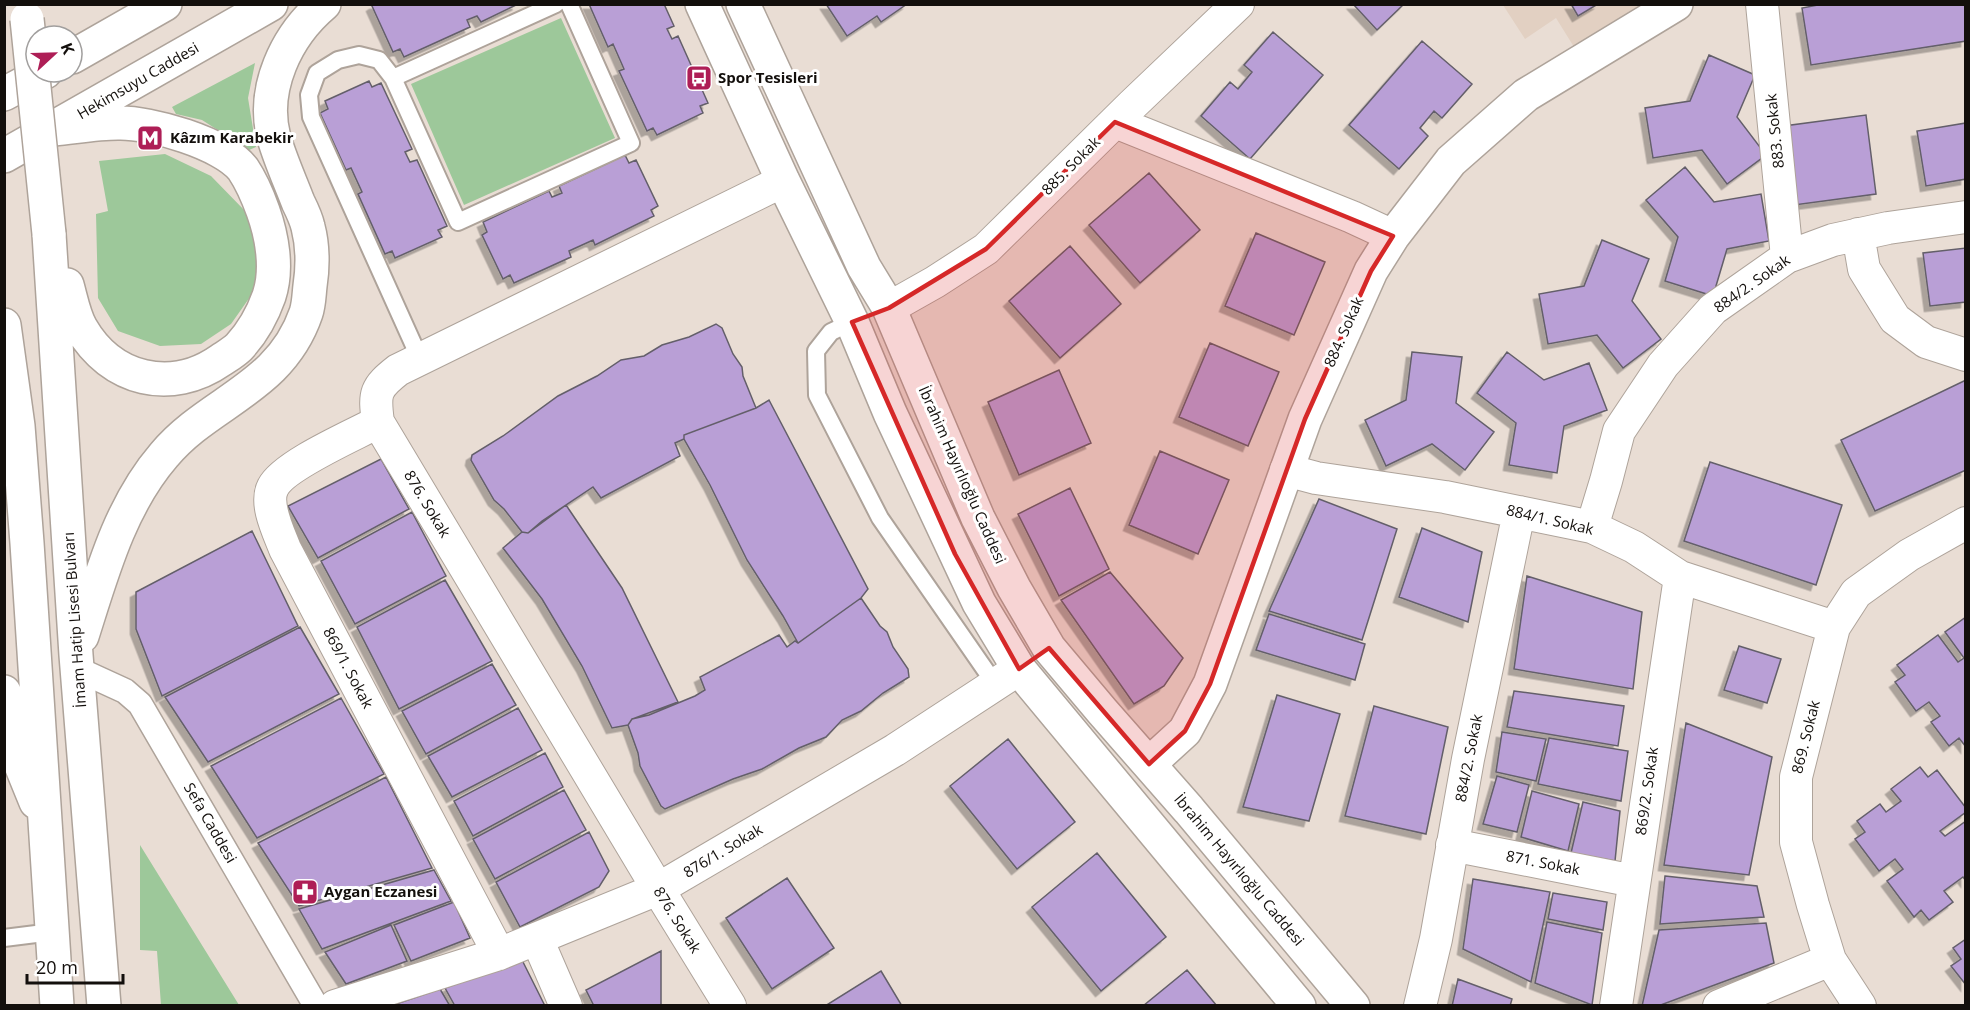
<svg xmlns="http://www.w3.org/2000/svg" width="1970" height="1010" viewBox="0 0 1970 1010" font-family="'Open Sans',sans-serif">
<style>
.built{fill:#e2d0c2}
.green{fill:#9dc89a}
.building{fill:#b99fd6;stroke:#645f6a;stroke-width:1.5;filter:url(#shadow)}
.lines{fill:none;stroke-linecap:round;stroke-linejoin:round}
.service-casing{stroke:#aea39a;stroke-width:20}
.pedestrian-casing{stroke:#aea39a;stroke-width:27}
.minor-casing{stroke:#aea39a;stroke-width:34}
.tertiary-casing{stroke:#aea39a;stroke-width:36}
.primary-casing{stroke:#aea39a;stroke-width:36}
.service{stroke:#fff;stroke-width:16}
.pedestrian{stroke:#fff;stroke-width:24}
.minor{stroke:#fff;stroke-width:32}
.tertiary{stroke:#fff;stroke-width:33}
.primary{stroke:#fff;stroke-width:33}
.primary-bridge-casing{stroke:#aea39a;stroke-width:36;stroke-linecap:butt}
.primary-bridge{stroke:#fff;stroke-width:33}
.marked{fill:#d62828;fill-opacity:0.2;stroke:#d62828;stroke-width:4.5;stroke-linejoin:round}
.labels{text-anchor:middle;stroke-width:6;stroke-linejoin:round;paint-order:stroke}
.poi-label{font-size:15px;font-weight:bold;fill:#130f0c;stroke:#fff;text-anchor:start}
.street-label{font-size:15px;fill:#130f0c;stroke:#fff}
</style>
<defs>
<filter id="shadow"><feDropShadow dx="-5.5" dy="5.5" stdDeviation="0" flood-color="#0004"/></filter>
</defs>
<rect width="100%" height="100%" fill="#e9ddd4"/>
<!-- built -->
<path class="built" d="M1503 5H1646L1574 47 1556 18 1525 39Z"/>
<!-- green -->
<path class="green" d="M561 18 615 138 464 205 411 84Z
M255 63 248 98 256 147 249 150 202 120 176 114 172 107Z
M165 154 211 176 247 213 262 252 257 287 231 324 201 344 160 346 118 331 98 298 96 214 108 211 99 161Z
M140 845 239 1005H161L157 951 140 950Z"/>
<!-- building -->
<path class="building" d="M375 4H518L481 22 477 16 467 20 470 27 404 57 400 49 393 52 372 6Z
M589 4H664L674 26 667 29 672 39 678 36 708 103 700 106 703 113 657 135 653 128 647 131 619 71 624 69 613 44 608 47Z
M826 4H907L881 22 877 16 847 36Z
M1353 4H1404L1377 30Z
M1571 4H1598L1578 16Z
M1823 4H1966V41L1811 65 1802 8Z
M1273 32 1323 75 1250 159 1201 116 1230 82 1238 89 1252 72 1244 65Z
M1422 41 1472 84 1442 118 1434 111 1420 128 1428 136 1399 169 1349 125Z
M1709 55 1755 75 1737 117 1766 155 1727 184 1702 150 1653 158 1645 108 1690 101Z
M369 81 372 87 381 83 412 149 405 152 410 162 417 160 447 226 438 230 442 237 395 258 392 251 385 254 358 194 362 192 351 168 346 170 320 113 328 109 325 101Z
M1866 115 1876 194 1794 205 1784 126Z
M1966 123V179L1926 186 1917 131Z
M625 155 629 163 636 160 658 206 651 210 654 216 595 245 593 240 569 251 571 257 514 283 510 275 503 279 482 235 487 232 483 222 549 191 552 197 562 193 559 186Z
M1685 167 1714 202 1761 194 1769 241 1727 249 1713 296 1665 281 1678 237 1646 200Z
M1149 173 1200 230 1140 283 1089 225Z
M1256 233 1325 262 1294 335 1225 306Z
M1602 240 1649 259 1632 301 1661 339 1623 368 1597 335 1548 344 1539 294 1584 286Z
M1070 246 1121 304 1060 358 1009 301Z
M1966 248V302L1930 306 1923 253Z
M716 324 722 328 733 354 742 367 743 376 756 408 684 435V439L675 443 680 456 601 498 593 487 542 521 528 533 522 532 504 509 494 500 471 460 472 455 503 436 558 396 597 376 621 360 644 356 662 345 689 337Z
M1210 343 1279 372 1248 446 1179 417Z
M1412 352 1462 357 1456 403 1494 432 1465 470 1432 444 1386 466 1365 420 1406 400Z
M1507 352 1544 380 1589 363 1607 410 1564 426 1557 473 1509 465 1516 423 1477 393Z
M1059 370 1091 443 1019 475 988 402Z
M1966 380V470L1875 511 1841 440Z
M769 400 868 589 861 598 798 643 783 616 747 560 710 485 684 439V435L756 408Z
M1160 451 1229 480 1198 554 1129 525Z
M381 459 409 509 318 558 288 506Z
M1710 462 1842 505 1816 585 1684 541Z
M1070 488 1109 569 1059 596 1018 514Z
M1319 499 1397 529 1362 640 1269 611Z
M566 505 622 588 678 702 632 719 628 725 612 728 582 666 542 599 503 548 522 532 528 533Z
M412 512 446 576 355 624 321 561Z
M1422 528 1482 552 1468 622 1399 597Z
M252 531 298 626 162 696 136 629V592Z
M1110 572 1183 658 1164 686 1134 704 1061 600Z
M1527 576 1642 612 1633 689 1514 669Z
M445 580 492 661 399 709 357 627Z
M861 598 880 626 887 632 893 647 908 669 909 677 883 693 861 711 842 720 826 737 799 748 762 769 733 779 665 809 661 806 640 766 638 753 628 725 632 719 649 715 695 696 705 690 700 677 779 635 787 647 795 641 798 643Z
M1269 614 1365 644 1355 680 1256 650Z
M1966 617V747L1959 738 1949 746 1931 722 1940 716 1929 702 1916 711 1895 682 1905 675 1897 665 1938 635 1958 662 1964 658 1945 632Z
M300 627 339 694 208 762 165 697Z
M1739 646 1781 659 1767 703 1724 690Z
M492 664 516 705 426 754 402 711Z
M1514 691 1624 706 1618 746 1507 727Z
M1277 695 1340 714 1309 821 1243 807Z
M341 698 384 774 257 838 211 766Z
M1374 706 1448 727 1426 834 1345 816Z
M518 708 542 750 452 797 428 756Z
M1686 723 1772 757 1749 875 1664 865Z
M1502 732 1546 739 1536 781 1496 772Z
M1549 738 1628 751 1621 801 1538 784Z
M1008 739 1075 822 1017 869 950 786Z
M545 753 563 787 473 836 454 801Z
M1920 767 1928 777 1937 770 1966 808V812L1940 831 1945 836 1966 821V881L1963 877 1944 891 1953 902 1929 920 1921 910 1914 917 1887 881 1903 869 1895 859 1879 871 1855 839 1865 832 1857 821 1880 804 1886 812 1901 801 1891 789Z
M1497 776 1529 785 1517 832 1483 824Z
M386 777 432 868 299 906 258 843Z
M564 790 586 830 495 879 473 839Z
M1532 791 1579 804 1568 851 1521 837Z
M1583 802 1620 811 1615 861 1571 853Z
M589 832 609 871 599 887 520 927 496 882Z
M1097 853 1166 937 1101 991 1032 907Z
M434 870 451 901 322 949 299 909Z
M1665 876 1757 886 1764 917 1660 924Z
M787 878 834 948 772 989 726 918Z
M1473 879 1550 892 1531 982 1463 949Z
M1553 893 1607 902 1603 930 1548 919Z
M454 902 470 938 411 961 394 925Z
M1547 922 1602 933 1592 1005 1535 983Z
M1766 923 1774 963 1658 1006H1642L1659 930Z
M391 925 407 961 346 984 325 952Z
M1966 939V985L1951 966 1961 959 1953 948Z
M661 951V1006H594L586 990Z
M522 960 545 1006H455L445 988Z
M1187 970 1217 1006H1143Z
M881 971 902 1006H825Z
M1458 979 1512 999 1510 1006H1452Z
M440 989 450 1006H390Z"/>
<g class="lines">
<defs>
<path id="service" d="M393 78 556 4
M852 322 831 332 816 351 817 395 880 518 995 684
M420 359 311 117 309 95 317 73 338 60 359 55 379 60 393 78 458 222 631 143 569 4
M4 938 52 932"/>
<path id="pedestrian" d="M77 669 125 691 140 704 316 1006"/>
<path id="minor" d="M1762 4 1787 257
M1115 122 1352 217 1393 236
M1858 234 1864 269 1895 319 1926 342 1966 355
M889 308 935 282 986 249 1132 105 1238 4
M378 422C354 435 284 465 273 487 264 504 279 533 285 549L499 954
M1286 470 1316 478 1445 497 1592 527 1634 547 1680 577 1834 627
M1592 527 1606 481 1619 431 1663 365 1713 309 1787 257 1833 240 1888 228 1966 217
M1452 845 1634 881
M537 939 566 1006
M335 1006 499 954 658 889 895 750 1019 669
M730 1006 658 889 378 422C374 393 375 388 398 370L783 181
M1420 1006 1436 939 1468 759 1519 512
M1616 1006 1680 577
M1719 1006 1830 960
M1860 1006 1830 960 1813 905 1796 842V777L1834 627 1856 593 1909 555 1966 523"/>
<path id="tertiary" d="M702 4 783 181 852 322 890 413 979 603 1019 669 1299 1006
M743 4 864 267 889 308 978 518 1014 588 1049 648 1102 711 1189 810 1353 1006
M1149 764 1185 731 1210 684 1305 419 1371 271 1393 236 1451 161 1526 95 1676 4"/>
<path id="primary" d="M72 57 165 4
M4 94 45 72
M54 129C75 127 97 123 118 123 150 122 223 143 243 169 251 181 258 197 263 211 272 236 278 269 269 296 263 313 252 333 239 347 234 352 227 356 221 360 171 395 111 380 81 328 74 316 71 299 67 285
M4 156 271 4
M49 234 76 655 104 1006
M4 325 18 426 27 543 57 1006
M82 636C102 573 120 506 164 455 209 401 280 389 306 313 309 304 309 294 310 286 313 266 313 246 308 227 306 218 302 210 298 202 290 181 280 159 274 138 261 89 286 36 324 4
M4 692 16 753 36 802"/>
</defs>
<!-- service casing -->
<use href="#service" class="service-casing"/>
<!-- pedestrian casing -->
<use href="#pedestrian" class="pedestrian-casing"/>
<!-- minor casing -->
<use href="#minor" class="minor-casing"/>
<!-- tertiary casing -->
<use href="#tertiary" class="tertiary-casing"/>
<!-- primary casing -->
<use href="#primary" class="primary-casing"/>
<!-- service -->
<use href="#service" class="service"/>
<!-- pedestrian -->
<use href="#pedestrian" class="pedestrian"/>
<!-- minor -->
<use href="#minor" class="minor"/>
<!-- tertiary -->
<use href="#tertiary" class="tertiary"/>
<!-- primary -->
<use href="#primary" class="primary"/>
<defs>
<path id="primary-bridge" d="M27 19 49 234"/>
</defs>
<!-- primary-bridge casing -->
<use href="#primary-bridge" class="primary-bridge-casing"/>
<!-- primary-bridge -->
<use href="#primary-bridge" class="primary-bridge"/>
</g>
<!-- marked area -->
<path class="marked" d="M1115 122 1393 236 1371 271 1305 419 1210 684 1185 731 1149 764 1049 648 1019 669 955 554 852 322 889 308 986 249Z"/>
<!-- icons -->
<defs>
<symbol id="bus-square" viewBox="-11 -11 22 22"><rect x="-9" y="-9" width="18" height="18" rx="4" fill="#ae1e56" stroke="#fff"/><path d="M-5-6H5V4H4V6H2V4H-2V6H-4V4H-5ZM-3.5-4V0h7V-4ZM-3.5 1.2v1.5H-2V1.2ZM2 1.2v1.5H3.5V1.2Z" fill="#fff"/></symbol>
<symbol id="metro-square" viewBox="-11 -11 22 22"><rect x="-9" y="-9" width="18" height="18" rx="4" fill="#ae1e56" stroke="#fff"/><path d="M-5.5 5V-5H-3L0 0L3-5H5.5V5H3V-.5L0 4L-3-.5V5Z" fill="#fff"/></symbol>
<symbol id="pharmacy-square" viewBox="-11 -11 22 22"><rect x="-9" y="-9" width="18" height="18" rx="4" fill="#ae1e56" stroke="#fff"/><path d="M-2-6h4v4h4v4h-4v4h-4v-4h-4v-4h4Z" fill="#fff"/></symbol>
</defs>
<g fill-rule="evenodd">
<use href="#bus-square" x="684" y="63" width="30" height="30"/>
<use href="#metro-square" x="135" y="123" width="30" height="30"/>
<use href="#pharmacy-square" x="290" y="877" width="30" height="30"/>
</g>
<g class="labels">
<!-- poi labels -->
<g class="poi-label">
<text x="718" y="83">Spor Tesisleri</text>
<text x="170" y="143">Kâzım Karabekir</text>
<text x="324" y="897">Aygan Eczanesi</text>
</g>
<!-- street labels -->
<g class="street-label">
<text transform="translate(138 81) rotate(-30)" y="5">Hekimsuyu Caddesi</text>
<text transform="translate(1775 131) rotate(-96)" y="5">883. Sokak</text>
<text transform="translate(1071 166) rotate(-45)" y="5">885. Sokak</text>
<text transform="translate(1752 284) rotate(-35)" y="5">884/2. Sokak</text>
<text transform="translate(1344 332) rotate(-66)" y="5">884. Sokak</text>
<text transform="translate(962 475) rotate(66)" y="5">İbrahim Hayırlıoğlu Caddesi</text>
<text transform="translate(427 504) rotate(59)" y="5">876. Sokak</text>
<text transform="translate(1550 520) rotate(13)" y="5">884/1. Sokak</text>
<text transform="translate(75 620) rotate(-94)" y="5">İmam Hatip Lisesi Bulvarı</text>
<text transform="translate(348 668) rotate(62)" y="5">869/1. Sokak</text>
<text transform="translate(1806 737) rotate(-76)" y="5">869. Sokak</text>
<text transform="translate(1469 758) rotate(-79)" y="5">884/2. Sokak</text>
<text transform="translate(1647 791) rotate(-82)" y="5">869/2. Sokak</text>
<text transform="translate(210 823) rotate(60)" y="5">Sefa Caddesi</text>
<text transform="translate(723 851) rotate(-31)" y="5">876/1. Sokak</text>
<text transform="translate(1543 863) rotate(11)" y="5">871. Sokak</text>
<text transform="translate(1239 870) rotate(50)" y="5">İbrahim Hayırlıoğlu Caddesi</text>
<text transform="translate(677 920) rotate(58)" y="5">876. Sokak</text>
</g>
</g>
<!-- border -->
<rect width="1970" height="1010" fill="none" stroke="#130f0c" stroke-width="12"/>
<!-- north arrow -->
<g transform="translate(54 54) rotate(68)"><circle r="28" fill="#ffffff" stroke="#a19f9e" stroke-width="1.5"/>
<path d="M0-4.5L10 22L0 15L-10 22Z" fill="#ae1e56"/>
<text y="-9" font-size="16" font-weight="bold" text-anchor="middle" fill="#130f0c">K</text>
</g>
<!-- scale -->
<path d="M27 974v9h96v-9" fill="none" stroke="#130f0c" stroke-width="3"/>
<text x="36" y="974" font-size="18" fill="#130f0c" stroke="#ffffff" stroke-width="4.5" paint-order="stroke">20 m</text>
</svg>
